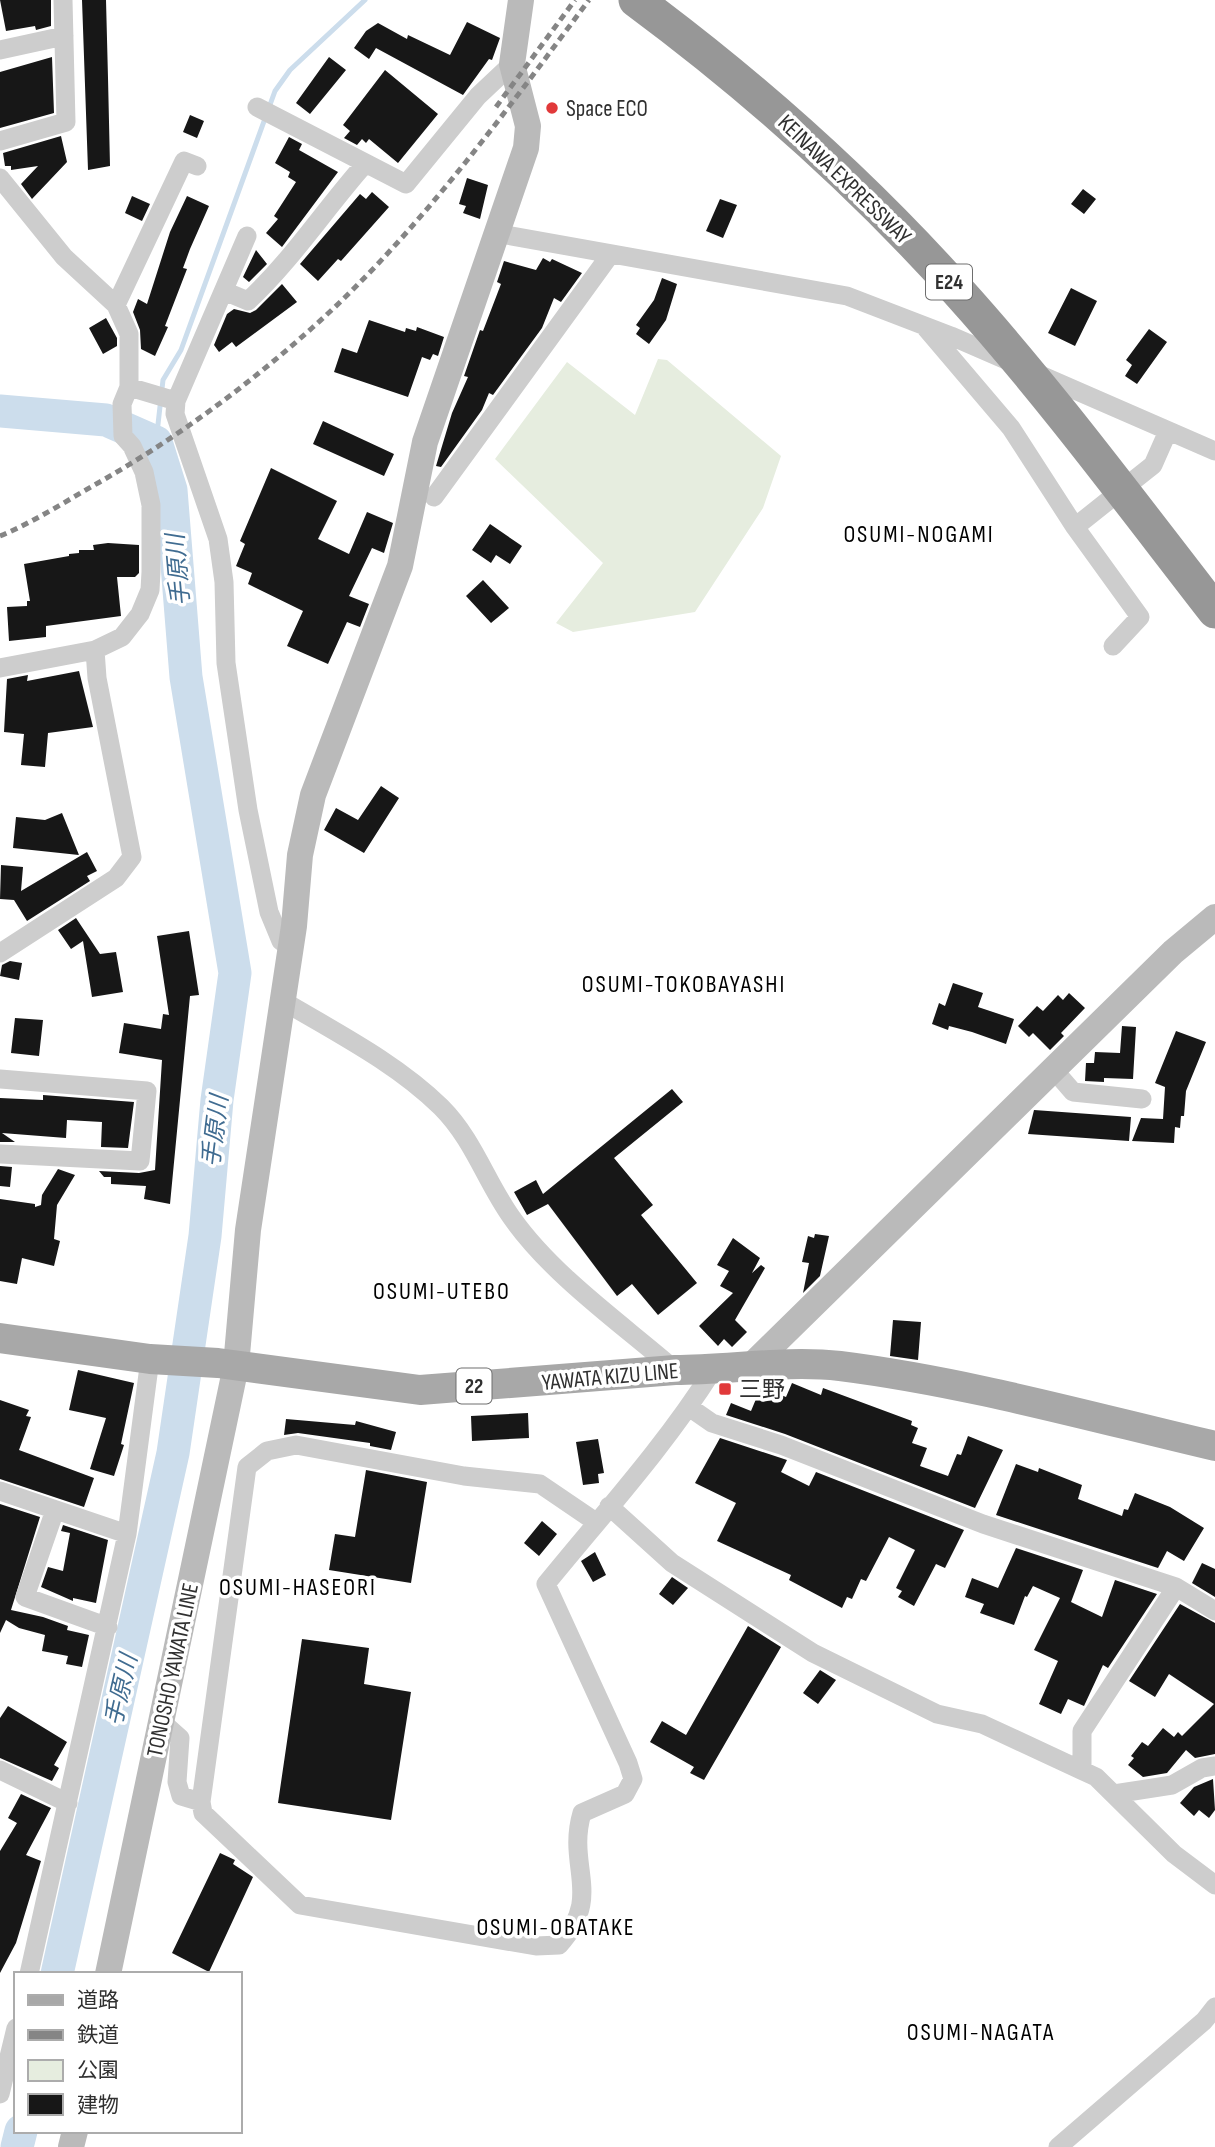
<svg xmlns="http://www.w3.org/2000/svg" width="1215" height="2147" viewBox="0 0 1215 2147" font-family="'Sofia Sans Condensed','Noto Sans JP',sans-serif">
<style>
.green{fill:#e6eddf}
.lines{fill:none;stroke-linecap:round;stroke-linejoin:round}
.stream{stroke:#ccddec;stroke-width:5}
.river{stroke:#ccddec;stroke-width:33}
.building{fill:#171717}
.street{stroke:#cdcdcd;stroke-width:19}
.secondary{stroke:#bababa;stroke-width:26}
.primary{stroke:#a8a8a8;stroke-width:30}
.rail{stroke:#858585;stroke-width:5;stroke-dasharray:7 5;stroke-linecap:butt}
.highway-bridge{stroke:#979797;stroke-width:35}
.poi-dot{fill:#e1393a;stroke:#fff;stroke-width:2.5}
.labels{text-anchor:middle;stroke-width:7;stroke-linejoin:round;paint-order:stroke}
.shield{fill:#fff;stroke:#6e6e6e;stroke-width:2}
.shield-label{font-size:21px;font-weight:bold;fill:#303030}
.poi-label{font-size:23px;fill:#303030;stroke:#fff;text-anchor:start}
.street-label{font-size:23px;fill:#303030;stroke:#fff}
.neighbourhood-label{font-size:24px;letter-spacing:2px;fill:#000;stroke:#fff}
.water-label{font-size:24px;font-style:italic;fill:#406c91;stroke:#fff}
</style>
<rect width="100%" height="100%" fill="#fff"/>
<!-- green -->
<path class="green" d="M658 359 667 360 781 456 763 508 695 612 573 632 556 623 603 563 495 459 567 362 635 415Z"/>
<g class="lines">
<!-- stream -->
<path class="stream" d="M156 442 163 380 181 350 275 91 290 70 365 0"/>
<!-- river -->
<path class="river" d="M0 411 106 420 156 442 171 490 186 677 235 973 217 1100 205 1236 173 1453 57 1974
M17 2147 21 2131"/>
</g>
<!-- building -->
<path class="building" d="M0 0H51V26L36 30 35 26 6 31Z
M82 0H106L108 78 110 166 88 170Z
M467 22 500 38 492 60 489 59 463 95 376 48 369 59 354 48 366 31 378 23 407 39 408 35 450 55Z
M52 57 54 113 0 128V72Z
M329 57 346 70 310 114 296 103Z
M385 70 438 114 398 163 369 139 366 143 362 139 357 145 344 138 350 131 343 125Z
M190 115 204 121 197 138 183 132Z
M61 136 67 162 32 199 21 184 38 166 11 170V166H5L3 153Z
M289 137 302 144 299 150 338 172 282 247 266 233 278 219 274 216 296 182 288 177 290 172 275 163Z
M467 178 488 185 480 219 463 213 466 206 459 204Z
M1083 189 1096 199 1084 214 1071 204Z
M372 192 389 207 341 261 338 259 318 281 300 264 360 194 366 199Z
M132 196 150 204 142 221 125 213Z
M187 196 209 206 190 249 183 268 187 269 165 326 168 327 155 356 141 349 140 330 133 312 138 299 147 304 170 232Z
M720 199 737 205 723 238 706 231Z
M256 250 267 264 249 282 243 277Z
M543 258 550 262 552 259 582 273 561 302 554 298 542 328 493 395 489 393 482 410 441 467 436 466 452 413 468 377 464 376 480 330 483 331 501 284 497 282 504 261 536 270Z
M662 278 677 284 666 320 649 344 636 334 640 328 636 325 654 300Z
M282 284 297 302 236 347 232 342 219 352 214 345 227 314 234 309 250 313 256 310Z
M1071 288 1097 301 1075 346 1048 333Z
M106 318 117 338V346L103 354 89 328Z
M369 320 405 332 406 328 416 331 417 327 444 337 438 356 433 354 430 360 422 357 408 397 334 372 342 348 357 353Z
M1149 329 1167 342 1137 384 1125 376 1132 365 1126 360Z
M323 421 394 454 384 476 313 444Z
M271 468 337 501 318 539 349 554 367 512 393 523 384 553 372 548 349 596 369 604 360 627 347 622 328 664 287 646 303 611 248 584 252 573 236 566 245 544 240 541Z
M490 524 522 546 510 564 496 555 491 563 472 550Z
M108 543 139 545V573L135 577H117L121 616 46 626V637L9 641 7 607 27 606V601H30L24 564 69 556V554L79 553V550H94L93 545Z
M483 580 509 608 491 623 466 596Z
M79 671 93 727 48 733 45 767 21 765 24 734 4 732 7 679 28 675 27 681Z
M381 786 399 798 364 853 324 830 336 808 358 820Z
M62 813 79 855 13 848 16 817 45 820Z
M87 852 97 871 87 876 90 881 27 921 14 900 0 899 1 865 23 867 21 891Z
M76 918 100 954 116 952 123 992 92 997 83 941 71 949 58 930Z
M189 931 199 995 190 996 170 1204 144 1199 146 1186 111 1184V1177H104L99 1171 139 1173 155 1170 162 1060 119 1053 124 1023 161 1029 163 1014 169 1015 157 936Z
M10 961 22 963 19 980 0 976 2 965Z
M953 983 983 993 978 1007 1014 1019 1006 1044 972 1032 949 1026 948 1030 932 1024 939 1003 945 1006Z
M1069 993 1085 1008 1061 1033 1064 1036 1050 1050 1033 1033 1029 1037 1018 1026 1037 1006 1043 1011 1058 995 1063 1000Z
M15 1018 43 1020 39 1056 11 1053Z
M1122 1026 1136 1027 1133 1079 1104 1078V1082L1085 1081 1086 1063H1094L1095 1052 1120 1053Z
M1176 1031 1206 1042 1186 1091 1184 1116H1181L1180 1128 1175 1127 1174 1143 1132 1141 1141 1118 1163 1119 1165 1087 1155 1083Z
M672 1089 683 1102 614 1158 653 1205 641 1215 697 1283 658 1315 632 1284 617 1296 548 1204 527 1215 514 1192 536 1180 543 1194Z
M43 1095 134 1102 128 1148 101 1147 102 1122 67 1120 66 1138 2 1133 15 1142H0V1098L43 1100Z
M1034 1110 1131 1117 1129 1141 1028 1134Z
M0 1166 12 1167 10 1187 0 1186Z
M58 1169 75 1175 57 1205 54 1239 60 1241 54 1266 22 1258 17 1284 0 1281V1199L35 1204V1207L41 1205 42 1195Z
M815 1234 829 1236 820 1276 803 1293 809 1263 802 1262 808 1236 814 1238Z
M733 1238 760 1258 752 1273 761 1265 765 1268 735 1320 747 1332 732 1347 724 1339 718 1346 699 1326 733 1293 720 1286 729 1271 717 1265Z
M893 1320 921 1322 918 1360 890 1356Z
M78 1370 134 1383 121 1444 124 1445 114 1476 90 1469 106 1418 69 1410Z
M792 1383 821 1395 823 1388 912 1421 911 1425 918 1428 912 1443 927 1448 920 1466 948 1476 957 1454 961 1455 968 1436 1003 1450 975 1508 785 1434 726 1415 731 1403 751 1411 761 1387 786 1397Z
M0 1400 29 1410 26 1416 31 1417 19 1450 94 1478 84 1507 0 1479Z
M528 1413 529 1438 472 1441 471 1416Z
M286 1419 355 1425 356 1421 396 1432 391 1450 370 1446V1443L298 1433 284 1435Z
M720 1438 787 1460 781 1472 809 1486 816 1472 964 1530 945 1568 936 1564 914 1606 898 1597 902 1591 896 1588 915 1550 889 1537 866 1581 861 1579 852 1599 847 1597 842 1608 789 1580 791 1575 717 1541 736 1503 695 1483Z
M598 1439 604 1473 598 1474 599 1483 583 1485 576 1442Z
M1016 1464 1038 1472 1039 1468 1082 1485 1078 1499 1122 1516 1124 1509 1128 1510 1135 1493 1170 1507 1204 1528 1184 1561 1167 1551 1158 1568 996 1515Z
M366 1470 427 1482 411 1583 329 1570 335 1534 355 1537Z
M0 1504 40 1517 11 1610 43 1617 68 1626 67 1630 89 1635 82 1667 66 1664 68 1656 42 1651 45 1635 19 1628 6 1620 0 1633Z
M542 1521 557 1534 539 1556 524 1543Z
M63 1525 108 1540 96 1603 73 1598V1601L41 1587 48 1567 63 1571 70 1533 61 1531Z
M1016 1548 1083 1570 1071 1602 1102 1617 1115 1580 1157 1594 1108 1668 1103 1665 1084 1706 1068 1699 1061 1714 1039 1704 1058 1661 1034 1650 1060 1598 1033 1586 1027 1597 1025 1596 1014 1625 980 1613 984 1604 965 1597 972 1578 998 1588Z
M595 1552 606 1575 593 1582 581 1561Z
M1202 1563 1215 1569V1597L1192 1583Z
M672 1577 688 1588 673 1605 659 1594Z
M1180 1604 1215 1623V1754L1195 1758 1186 1750 1167 1773 1143 1777 1128 1765 1134 1758 1131 1756 1142 1742 1148 1746 1163 1728 1174 1737 1178 1732 1182 1736 1214 1704 1169 1674 1155 1697 1129 1681Z
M748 1626 781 1647 704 1780 690 1773 694 1767 650 1742 662 1721 686 1735Z
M302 1639 369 1648 364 1684 411 1692 391 1820 278 1803Z
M820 1670 836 1680 818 1704 803 1693Z
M8 1706 67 1742 54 1765 59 1768 52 1781 0 1758V1718Z
M1213 1779 1215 1810 1209 1818 1199 1810 1194 1816 1180 1803 1194 1787Z
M21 1794 51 1808 26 1855 41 1861 16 1943 0 1973V1851L17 1823 8 1818Z
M220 1853 235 1860 233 1864 253 1877 209 1972 172 1953Z"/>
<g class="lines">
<!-- street -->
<path class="street" d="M0 50 64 36
M257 107 406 184 478 96 512 64
M0 141 66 122 63 0
M0 178 64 257 116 305 129 334V387L122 404 123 436 132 446 144 472 151 505V572L150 590 140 614 122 637 95 650 0 668
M495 233 847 296 951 336 1215 451
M224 291 248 301C292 260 325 209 364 165
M116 305 184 161 197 166
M926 328 1011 428 1075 527 1140 617 1113 646
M129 387 176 401 175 414 218 539 224 582 226 663 248 810 269 912 281 941 291 948
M176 401 247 236
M434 497 610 255
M1075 527 1153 465 1168 431
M0 953 116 878 132 857 97 678 95 650
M283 1001C337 1033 396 1063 441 1107 474 1140 486 1182 512 1218 553 1276 622 1324 675 1370
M1054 1070 1073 1092 1142 1099
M0 1079 147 1091 140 1161 0 1154
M689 1407 712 1423 781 1445 983 1524 1176 1587 1215 1611
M0 1491 127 1534
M609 1506 672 1563 813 1653 937 1714 982 1724 1096 1777 1174 1854 1215 1885
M55 1510 25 1597 108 1627
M596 1522 540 1484 464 1476 296 1445 267 1451 247 1467 201 1802 203 1813 300 1905 536 1946 559 1945C604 1896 566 1867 582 1813L625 1794 633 1779 628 1763 546 1584C603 1514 665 1446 713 1370
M161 1721 180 1738 177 1782 181 1796 201 1802
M0 1770 68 1803
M1082 1770V1731L1176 1587
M1114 1794 1172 1785 1202 1768 1215 1766
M29 1974 127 1534 150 1359
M0 2094 16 2028
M1058 2147 1204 2021 1215 2007"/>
<!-- secondary -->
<path class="secondary" d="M753 1364 1173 952 1215 917
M108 1974 236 1366 248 1230 294 926 300 855 313 795 400 566 425 442 526 148 528 126 512 64 521 0
M71 2147 75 2131"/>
<!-- primary -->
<path class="primary" d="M0 1338 150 1359 218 1363 420 1390 675 1370C730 1370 785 1360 840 1366 967 1382 1091 1417 1215 1446"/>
<!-- rail -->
<path class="rail" d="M496 107 575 0
M0 536C34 522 66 501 98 483 175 439 246 387 312 328 416 236 506 111 589 0"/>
<!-- highway-bridge -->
<path class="highway-bridge" d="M636 0C752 86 860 182 957 290 1049 392 1131 503 1215 611"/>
</g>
<!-- markers -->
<g class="poi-dot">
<circle cx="552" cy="108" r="7"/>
<rect x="718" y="1382" width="14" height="14" rx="3.5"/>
</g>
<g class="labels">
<!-- shield labels -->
<g class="shield">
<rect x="926" y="264.5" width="46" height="35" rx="5"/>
<rect x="456.5" y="1368.5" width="35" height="35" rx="5"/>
</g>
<g class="shield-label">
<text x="949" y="289">E24</text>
<text x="474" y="1393">22</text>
</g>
<!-- poi labels -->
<g class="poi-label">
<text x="566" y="116">Space ECO</text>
<text x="739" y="1397">三野</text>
</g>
<!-- street labels -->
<g class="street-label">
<text transform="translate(845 179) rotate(44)" y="8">KEINAWA EXPRESSWAY</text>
<text transform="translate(610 1376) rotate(-5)" y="8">YAWATA KIZU LINE</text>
<text transform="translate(172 1670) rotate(-78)" y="8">TONOSHO YAWATA LINE</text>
</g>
<!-- neighbourhood labels -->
<g class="neighbourhood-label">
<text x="919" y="542">OSUMI-NOGAMI</text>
<text x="684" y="992">OSUMI-TOKOBAYASHI</text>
<text x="442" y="1299">OSUMI-UTEBO</text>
<text x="298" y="1595">OSUMI-HASEORI</text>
<text x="556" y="1935">OSUMI-OBATAKE</text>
<text x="981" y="2040">OSUMI-NAGATA</text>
</g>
<!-- water labels -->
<g class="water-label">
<text transform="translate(178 570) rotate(-95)" y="8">手原川</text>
<text transform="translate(215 1131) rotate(-83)" y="8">手原川</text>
<text transform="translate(121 1690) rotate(-77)" y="8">手原川</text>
</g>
</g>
<!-- legend -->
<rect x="14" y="1972" width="228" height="161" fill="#ffffff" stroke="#acacac" stroke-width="2"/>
<rect x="28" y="1995" width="35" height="10" fill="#a8a8a8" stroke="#acacac" stroke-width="2"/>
<text x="77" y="2007" font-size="21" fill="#303030">道路</text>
<rect x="28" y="2030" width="35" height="10" fill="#858585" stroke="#acacac" stroke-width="2"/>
<text x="77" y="2042" font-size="21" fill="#303030">鉄道</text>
<rect x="28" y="2060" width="35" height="21" fill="#e6eddf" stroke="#acacac" stroke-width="2"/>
<text x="77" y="2077" font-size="21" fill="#303030">公園</text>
<rect x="28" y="2094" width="35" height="21" fill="#171717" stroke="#acacac" stroke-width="2"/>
<text x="77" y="2112" font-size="21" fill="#303030">建物</text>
</svg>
